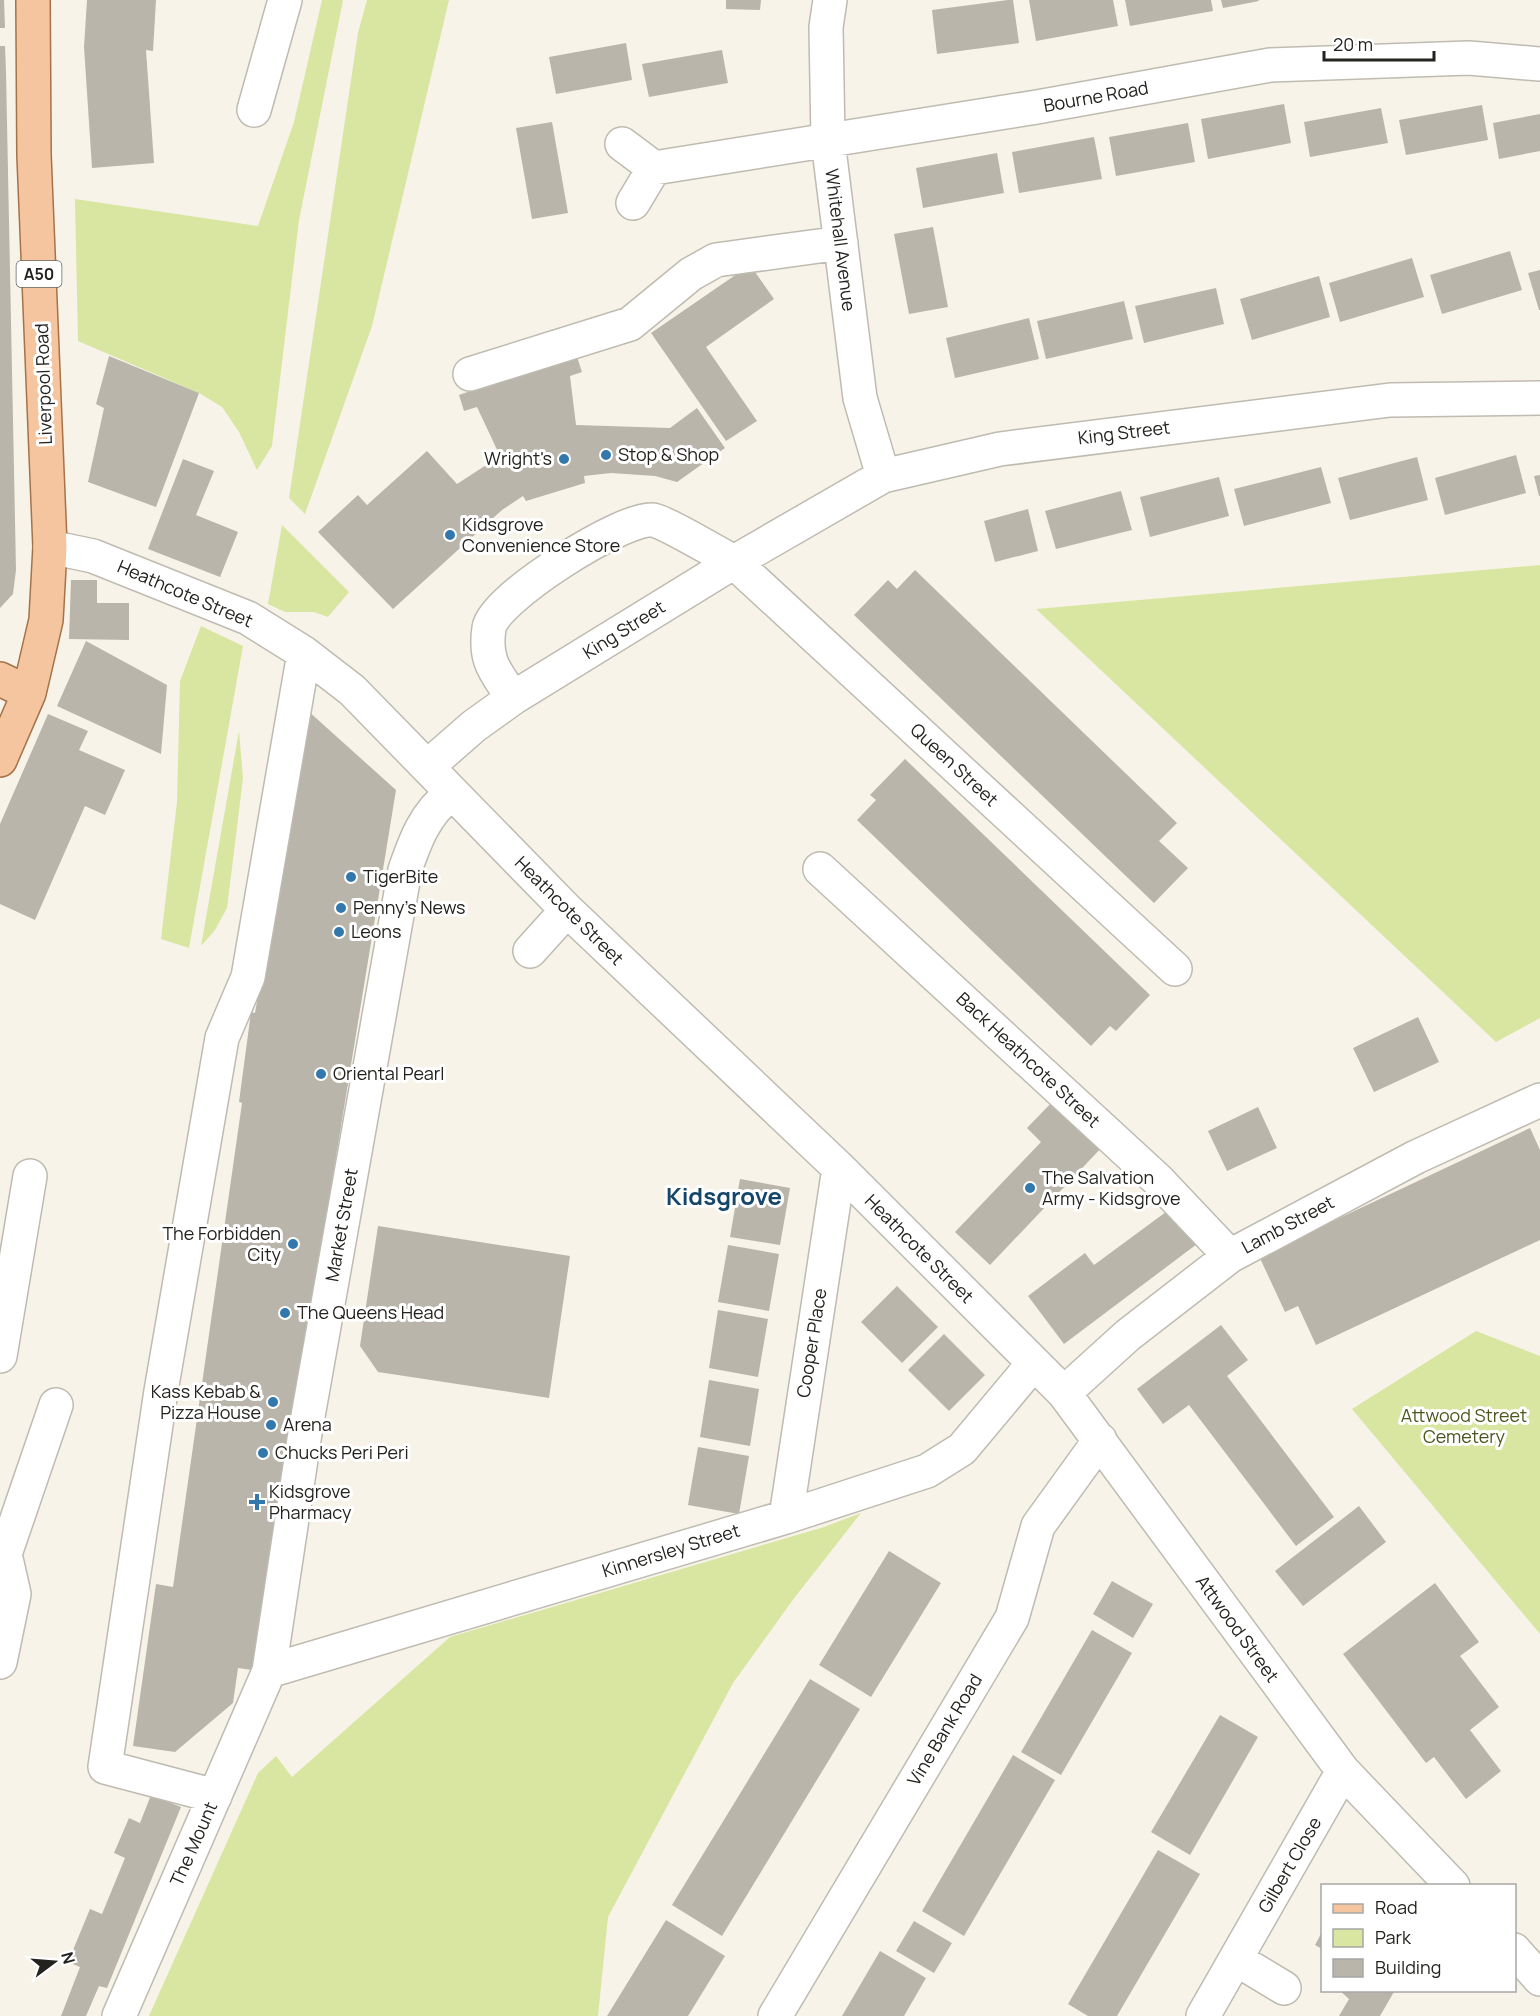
<svg xmlns="http://www.w3.org/2000/svg" width="1540" height="2016" viewBox="0 0 1540 2016" font-family="Manrope,sans-serif">
<style>
.green{fill:#d8e6a1}
.building{fill:#b9b5ab}
.lines{fill:none;stroke-linecap:round;stroke-linejoin:round}
.minor-casing{stroke:#bfbbb1;stroke-width:36}
.major-casing{stroke:#a67348;stroke-width:36}
.minor{stroke:#fff;stroke-width:33}
.major{stroke:#f4c59f;stroke-width:33}
.poi-dot{fill:#3278ad;stroke:#fff;stroke-width:2}
.labels{text-anchor:middle;stroke-width:6;stroke-linejoin:round;paint-order:stroke}
.shield{fill:#fff;stroke:#656462;stroke-width:1.5}
.shield-label{font-size:16px;font-weight:bold;fill:#23221e}
.street-label{font-size:18px;fill:#23221e;stroke:#fff}
.poi-label{font-size:18px;fill:#23221e;stroke:#fff;text-anchor:start}
.park-label{font-size:18px;fill:#4d561e;stroke:#fff}
.district-label{font-size:24px;font-weight:bold;fill:#15466a;stroke:#fff}
</style>
<rect width="100%" height="100%" fill="#f7f3e9"/>
<!-- green -->
<path class="green" d="M322 0H343L299 220 272 446 257 470 239 432 222 407 199 393 78 341 75 199 258 226 294 122Z
M367 0H449L372 326 305 514 289 498 358 33Z
M282 525 349 592 328 617 314 612H285L268 604Z
M1540 565V1018L1496 1042 1036 609Z
M201 626 243 646 189 948 161 939 177 802 180 681Z
M239 731 243 778 227 908 215 930 201 946Z
M1476 1331 1540 1356V1634L1352 1409Z
M861 1513 795 1597 733 1683 608 1917 598 2016H149L258 1773 276 1756 292 1777 450 1637 824 1527Z"/>
<!-- building -->
<path class="building" d="M0 0H4L5 28H0Z
M87 0H156L153 51 146 50 154 163 92 168 84 47Z
M726 0H761L760 10 726 9Z
M1008 0H1013L1019 43 937 54 932 10Z
M1029 0H1113L1118 26 1036 41Z
M1125 0H1211L1213 11 1130 26Z
M1221 0H1258L1259 1 1223 8Z
M626 43 632 80 556 94 549 57Z
M0 46H5L6 72 16 570 13 594 0 608Z
M722 50 728 83 649 97 642 64Z
M1284 104 1291 143 1208 159 1201 119Z
M1482 105 1488 140 1406 155 1399 120Z
M1381 108 1388 143 1310 157 1304 122Z
M1540 114V151L1499 159 1493 123Z
M552 122 568 213 532 219 516 128Z
M1188 123 1195 162 1116 176 1109 137Z
M1094 137 1102 179 1019 193 1012 152Z
M997 153 1004 193 923 208 916 168Z
M933 227 948 307 909 314 894 234Z
M1510 251 1522 290 1442 314 1430 275Z
M1412 258 1424 297 1340 322 1329 283Z
M750 265 774 299 706 347 757 421 726 441 651 333Z
M1540 270V310H1539L1528 273Z
M1319 276 1330 317 1252 340 1240 299Z
M1216 288 1224 324 1144 343 1135 306Z
M1124 301 1133 339 1046 359 1037 321Z
M1029 318 1039 359 955 378 946 338Z
M576 354 582 372 570 376 576 425 670 428 697 408 725 448 677 482 655 476 611 473 584 476 585 483 526 501 523 496 502 510 393 609 318 532 358 495 367 505 427 451 457 484 500 456 477 407 464 411 459 395Z
M109 356 199 393 156 507 88 482 104 408 96 404Z
M1516 455 1526 493 1445 515 1435 478Z
M1417 457 1428 500 1350 520 1338 478Z
M183 459 214 471 196 515 238 532 220 577 148 549Z
M1321 467 1331 503 1244 526 1234 489Z
M1540 475V496H1539L1534 476Z
M1219 477 1229 516 1150 537 1140 497Z
M1121 491 1132 530 1056 549 1045 511Z
M1028 509 1038 551 995 562 984 521Z
M915 570 1177 823 1159 841 1188 868 1154 903 854 615 888 580 897 589Z
M71 580H97V603H129V640L69 639Z
M86 641 167 685 161 754 57 706Z
M307 710 396 790 252 1670 238 1668 233 1703 175 1752 133 1746 156 1584 173 1587 242 1103 239 1102 251 1012 255 1013Z
M48 714 88 731 79 750 125 770 105 815 85 806 35 920 0 904V824Z
M905 759 1150 995 1116 1031 1110 1026 1091 1046 857 820 876 800 870 795Z
M1418 1017 1439 1062 1374 1092 1353 1048Z
M1056 1098 1105 1144 990 1265 955 1232 1041 1142 1027 1128Z
M1258 1107 1277 1148 1227 1171 1208 1131Z
M1530 1128 1540 1150V1240L1316 1345 1298 1306 1285 1312 1259 1256Z
M740 1179 790 1188 780 1245 730 1237Z
M1170 1209 1197 1244 1064 1344 1028 1296 1085 1253 1094 1265Z
M378 1226 570 1256 549 1398 378 1372 360 1346Z
M728 1245 779 1254 769 1311 718 1302Z
M897 1286 938 1327 902 1363 861 1322Z
M718 1310 768 1319 758 1377 709 1368Z
M1221 1325 1248 1360 1227 1376 1334 1517 1296 1546 1189 1405 1163 1424 1137 1389Z
M944 1334 985 1375 949 1411 908 1370Z
M709 1380 759 1389 750 1446 700 1437Z
M698 1447 749 1456 739 1514 688 1505Z
M1359 1506 1386 1542 1303 1606 1275 1571Z
M889 1551 941 1583 871 1697 819 1665Z
M1112 1581 1153 1604 1133 1638 1093 1614Z
M1435 1583 1479 1642 1460 1656 1499 1707 1470 1730 1501 1771 1466 1799 1434 1757 1426 1763 1343 1654Z
M1092 1630 1132 1653 1061 1775 1021 1752Z
M810 1679 860 1709 722 1936 672 1905Z
M1220 1715 1258 1737 1190 1855 1151 1832Z
M1013 1755 1055 1780 964 1936 922 1911Z
M151 1795 181 1807 107 1988 99 1986 86 2016H61L80 1967 68 1962 90 1909 102 1914 125 1858 114 1853 129 1818 140 1823Z
M1158 1850 1200 1874 1117 2016H1088L1068 2004Z
M666 1920 725 1956 688 2016H607Z
M914 1921 952 1943 934 1973 896 1951Z
M1322 1932V1949L1315 1945Z
M880 1951 926 1978 904 2016H842Z
M1339 1990H1395L1380 2016H1339L1349 1999Z"/>
<g class="lines">
<defs>
<path id="minor" d="M830 0 826 27 828 141 860 398 883 476
M254 110 285 0
M622 144 654 168 633 203
M654 168 1037 107 1270 65 1469 58 1540 64
M470 374 630 324 691 274 716 260 841 243
M50 547 93 556 248 618 304 653 352 690 567 910 839 1168 1064 1393 1343 1771 1453 1886
M513 698C496 672 484 662 489 628 493 599 624 516 653 520 665 522 719 554 734 562L1175 969
M427 767 474 726 513 698 734 562 883 476 1000 449 1390 400 1540 398
M820 869 1159 1181 1230 1256
M530 951 567 910
M0 1356 30 1176
M1064 1393 1128 1335 1230 1256 1416 1157 1540 1100
M786 1517 839 1168
M0 1551 5 1554 14 1594 0 1662
M5 1554 56 1405
M269 1671 786 1517 927 1471 962 1449 1033 1364
M215 1796 105 1767 161 1391 222 1038 248 977 304 653
M1514 1950 1540 1979
M1236 1959 1284 1988
M119 2016 269 1671 305 1433 405 870C415 841 425 813 451 794
M775 2016 1012 1618 1038 1526 1100 1440
M1203 2016 1343 1771"/>
<path id="major" d="M0 679 29 693
M0 760 29 693 46 620 50 547 34 155 33 0"/>
</defs>
<!-- minor casing -->
<use href="#minor" class="minor-casing"/>
<!-- major casing -->
<use href="#major" class="major-casing"/>
<!-- minor -->
<use href="#minor" class="minor"/>
<!-- major -->
<use href="#major" class="major"/>
</g>
<!-- markers -->
<g class="poi-dot">
<circle cx="606" cy="455" r="6"/>
<circle cx="564" cy="459" r="6"/>
<circle cx="450" cy="535" r="6"/>
<circle cx="351" cy="877" r="6"/>
<circle cx="341" cy="908" r="6"/>
<circle cx="339" cy="932" r="6"/>
<circle cx="321" cy="1074" r="6"/>
<circle cx="1030" cy="1188" r="6"/>
<circle cx="293" cy="1244" r="6"/>
<circle cx="285" cy="1313" r="6"/>
<circle cx="273" cy="1402" r="6"/>
<circle cx="271" cy="1425" r="6"/>
<circle cx="263" cy="1453" r="6"/>
<path d="M254 1493h6v6h6v6h-6v6h-6v-6h-6v-6h6z"/>
</g>
<g class="labels">
<!-- shield labels -->
<rect class="shield" x="16.5" y="261" width="45" height="26" rx="4.5"/>
<g class="shield-label">
<text x="39" y="280">A50</text>
</g>
<!-- street labels -->
<g class="street-label">
<text transform="translate(1096 97) rotate(-10)" y="6">Bourne Road</text>
<text transform="translate(840 240) rotate(83)" y="6">Whitehall Avenue</text>
<text transform="translate(44 384) rotate(-92)" y="6">Liverpool Road</text>
<text transform="translate(1124 433) rotate(-7)" y="6">King Street</text>
<text transform="translate(185 594) rotate(23)" y="6">Heathcote Street</text>
<text transform="translate(624 630) rotate(-32)" y="6">King Street</text>
<text transform="translate(954 765) rotate(43)" y="6">Queen Street</text>
<text transform="translate(569 911) rotate(45)" y="6">Heathcote Street</text>
<text transform="translate(1028 1060) rotate(43)" y="6">Back Heathcote Street</text>
<text transform="translate(342 1225) rotate(-80)" y="6">Market Street</text>
<text transform="translate(1288 1225) rotate(-28)" y="6">Lamb Street</text>
<text transform="translate(919 1249) rotate(45)" y="6">Heathcote Street</text>
<text transform="translate(812 1343) rotate(-81)" y="6">Cooper Place</text>
<text transform="translate(671 1551) rotate(-17)" y="6">Kinnersley Street</text>
<text transform="translate(1237 1629) rotate(54)" y="6">Attwood Street</text>
<text transform="translate(945 1730) rotate(-59)" y="6">Vine Bank Road</text>
<text transform="translate(194 1844) rotate(-66)" y="6">The Mount</text>
<text transform="translate(1290 1865) rotate(-60)" y="6">Gilbert Close</text>
</g>
<!-- poi labels -->
<g class="poi-label">
<text x="618" y="461">Stop &amp; Shop</text>
<text x="552" y="465" text-anchor="end">Wright's</text>
<text x="462" y="531">Kidsgrove<tspan x="462" dy="21">Convenience Store</tspan></text>
<text x="363" y="883">TigerBite</text>
<text x="353" y="914">Penny's News</text>
<text x="351" y="938">Leons</text>
<text x="333" y="1080">Oriental Pearl</text>
<text x="1042" y="1184">The Salvation<tspan x="1042" dy="21">Army - Kidsgrove</tspan></text>
<text x="281" y="1240" text-anchor="end">The Forbidden<tspan x="281" dy="21">City</tspan></text>
<text x="297" y="1319">The Queens Head</text>
<text x="261" y="1398" text-anchor="end">Kass Kebab &amp;<tspan x="261" dy="21">Pizza House</tspan></text>
<text x="283" y="1431">Arena</text>
<text x="275" y="1459">Chucks Peri Peri</text>
<text x="269" y="1498">Kidsgrove<tspan x="269" dy="21">Pharmacy</tspan></text>
</g>
<!-- park labels -->
<g class="park-label">
<text x="1464" y="1422">Attwood Street<tspan x="1464" dy="21">Cemetery</tspan></text>
</g>
<!-- district labels -->
<g class="district-label">
<text x="724" y="1205">Kidsgrove</text>
</g>
</g>
<!-- legend -->
<rect x="1321" y="1884" width="195" height="108" fill="#ffffff" stroke="#a7a7a5" stroke-width="1.5"/>
<rect x="1333" y="1904" width="30" height="9" fill="#f4c59f" stroke="#a7a7a5" stroke-width="1.5"/>
<text x="1375" y="1914" font-size="18" fill="#23221e">Road</text>
<rect x="1333" y="1929" width="30" height="18" fill="#d8e6a1" stroke="#a7a7a5" stroke-width="1.5"/>
<text x="1375" y="1944" font-size="18" fill="#23221e">Park</text>
<rect x="1333" y="1959" width="30" height="18" fill="#b9b5ab" stroke="#a7a7a5" stroke-width="1.5"/>
<text x="1375" y="1974" font-size="18" fill="#23221e">Building</text>
<!-- north arrow -->
<g transform="translate(54 1962) rotate(74)" stroke="#ffffff" stroke-width="4.5" paint-order="stroke">
<path d="M0-4.5L10 22L0 15L-10 22Z" fill="#23221e"/>
<text y="-9" font-size="16" font-weight="bold" text-anchor="middle" fill="#23221e">N</text>
</g>
<!-- scale -->
<path d="M1324 51v9h110v-9" fill="none" stroke="#23221e" stroke-width="3"/>
<text x="1333" y="51" font-size="18" fill="#23221e" stroke="#ffffff" stroke-width="4.5" paint-order="stroke">20 m</text>
</svg>
